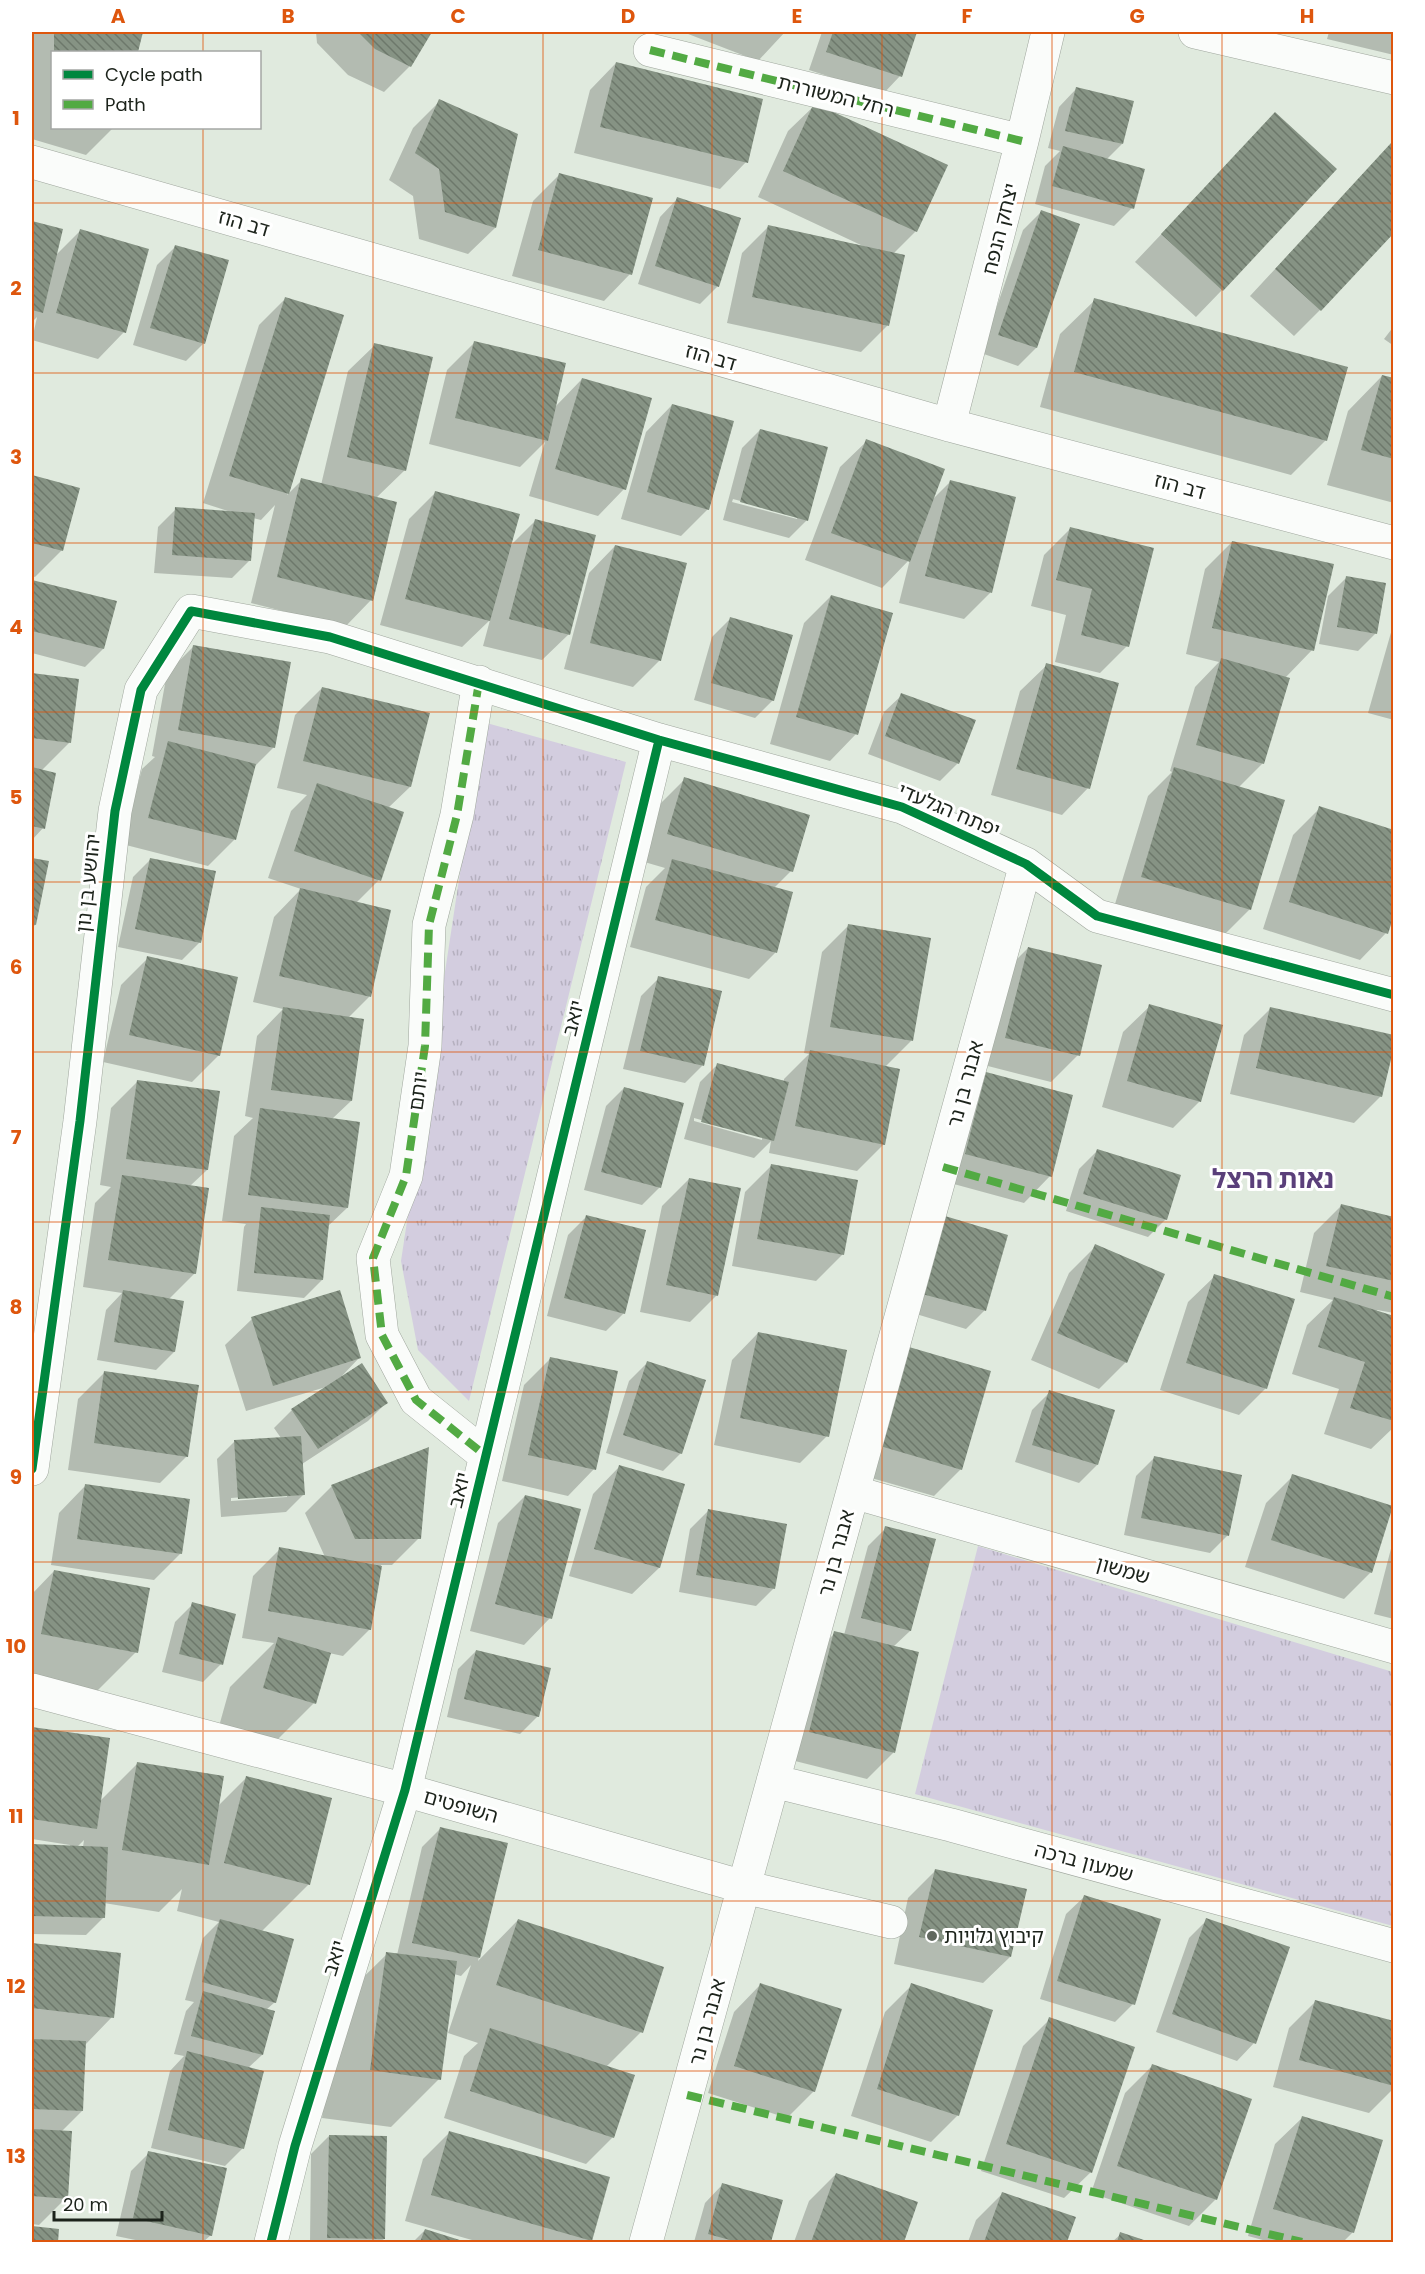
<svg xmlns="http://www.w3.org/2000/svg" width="1425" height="2274" viewBox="0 0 1425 2274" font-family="Poppins,'Noto Sans Hebrew',sans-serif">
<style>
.grass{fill:url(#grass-tufts)}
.shadow{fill:#0003;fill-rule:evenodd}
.building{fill:url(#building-back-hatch)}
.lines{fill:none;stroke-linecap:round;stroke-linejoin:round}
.minor-casing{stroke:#9fa69d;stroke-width:34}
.minor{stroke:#fafcfa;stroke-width:33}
.quiet{stroke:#52aa43;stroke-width:8;stroke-dasharray:15 8;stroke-linecap:butt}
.cycleway-casing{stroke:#fff;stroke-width:13}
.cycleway{stroke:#00873e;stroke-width:9}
.grid{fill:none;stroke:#de560d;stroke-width:1.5;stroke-opacity:0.55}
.poi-dot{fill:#61695f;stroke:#fff;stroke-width:2}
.labels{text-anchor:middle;stroke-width:6;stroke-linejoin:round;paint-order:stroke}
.street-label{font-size:20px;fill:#1c231b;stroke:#fff}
.poi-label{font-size:20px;fill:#1c231b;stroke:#fff;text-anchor:start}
.district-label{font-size:26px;font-weight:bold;fill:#5a3f7a;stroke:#fff}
.neatline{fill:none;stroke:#de560d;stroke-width:2}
.grid-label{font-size:20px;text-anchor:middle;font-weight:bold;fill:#de560d}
</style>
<defs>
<pattern id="grass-tufts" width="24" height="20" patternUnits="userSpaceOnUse" patternTransform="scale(1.5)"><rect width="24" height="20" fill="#d3cddf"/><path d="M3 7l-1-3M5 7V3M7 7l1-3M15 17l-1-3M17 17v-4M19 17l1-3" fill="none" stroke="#b5b0bf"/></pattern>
<pattern id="building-back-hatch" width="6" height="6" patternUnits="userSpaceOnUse" patternTransform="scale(1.5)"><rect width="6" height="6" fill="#869384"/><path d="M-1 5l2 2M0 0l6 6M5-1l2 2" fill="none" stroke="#6d786b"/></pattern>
</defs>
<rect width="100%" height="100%" fill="#e0eade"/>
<!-- grass -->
<path class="grass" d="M483 722 626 762 469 1401 418 1350 401 1261Z
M978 1546 1393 1672V1926L915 1794Z"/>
<!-- shadow -->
<path class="shadow" d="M32 32H141L136 52H52V128H113L86 155 32 139Z
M316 32H430L410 66 384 92 348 75 317 43Z
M683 32H785L758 61Z
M822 32H916L900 76 883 94 809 70Z
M1329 32H1394V55L1327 39Z
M616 63 746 162 720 189 574 153 590 90Z
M1076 89 1122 144 1106 160 1132 208 1114 226 1035 204 1045 166 1060 151 1048 148 1059 107Z
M440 101 495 228 468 254 419 239 413 196 389 180 413 128Z
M815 105 916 231 893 254 903 256 887 326 861 352 727 323 742 253 769 226 863 246 758 197 788 131Z
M1275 114 1222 290 1196 317 1135 262Z
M1365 172 1320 310 1294 336 1250 296Z
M559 175 630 274 604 301 512 276 533 201Z
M677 199 718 286 700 304 638 284 660 217Z
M1041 212 1078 224 1036 348 1018 366 981 353 1023 230Z
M32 223 61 230 55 256 80 231 124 332 98 359 32 340 37 317 32 322Z
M175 247 204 343 186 361 133 345 157 265Z
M286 298 342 316 287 495 302 480 321 485 348 371 375 345 405 470 376 498 371 600 345 627 251 603 275 505 261 520 253 518 250 560 232 578 154 573 158 527 176 509 231 512 203 503 259 325Z
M1095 300 1326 440 1291 475 1040 407 1060 334Z
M1394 326V346L1384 339Z
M474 343 555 407 582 379 624 489 598 516 529 496 545 442 520 467 429 444 447 370Z
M1382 376 1394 379V503L1327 485 1348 411Z
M672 405 708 509 681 536 621 519 646 432Z
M760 430 807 520 789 538 723 520 742 448ZM733 499 797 516V519L732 502Z
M867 441 932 500 950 482 1015 498 990 593 964 619 899 603 910 559 882 588 805 560 840 467Z
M32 476 78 489 62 550 35 577 32 576Z
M436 492 509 547 535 521 569 634 542 660 483 646 490 620 462 647 380 625 409 519Z
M1070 529 1127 646 1100 673 1055 662 1066 615 1031 606 1044 555Z
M1232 542 1312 650 1285 678 1263 763 1238 788 1250 909 1223 936 1115 904 1148 796 1172 772 1170 771 1195 687 1219 662 1186 654 1205 569Z
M615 546 660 660 633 687 564 669 589 573Z
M1346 578 1376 633 1358 651 1319 644 1328 596Z
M32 582 115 602 103 649 85 667 32 653Z
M831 596 856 734 830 761 770 744 804 623Z
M730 619 773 700 755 718 694 700 712 637Z
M1394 622V720L1368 713Z
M194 646 274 747 254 767 234 840 208 866 122 844 142 769 155 757 152 756 167 673Z
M1047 665 1088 788 1062 815 991 795 1020 691Z
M32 675 78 680 70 742 41 771 43 828 32 840Z
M322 688 410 787 388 808 379 880 356 903 369 997 348 1018 351 1101 332 1119 347 1208 327 1227 322 1280 304 1298 237 1291 244 1227 246 1224 222 1221 234 1136 253 1118 245 1116 257 1036 283 1009 253 1002 274 917 301 889 268 878 291 811 307 795 277 788 295 715Z
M902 695 958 763 940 781 868 754 884 712Z
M685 779 791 871 774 888 791 893 775 953 749 979 630 947 646 887 665 868 641 861 658 806Z
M1320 808 1386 933 1360 960 1263 929 1293 835Z
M32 859 47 862 35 925 32 928Z
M151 859 200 942 182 960 118 947 133 877Z
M849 925 911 1041 885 1067 884 1144 857 1171 769 1153 771 1141 754 1158 684 1139 700 1082 718 1064 784 1082V1079L809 1054 804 1053 822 952ZM694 1118 762 1137V1140L694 1121Z
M1028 948 1078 1055 1051 1082 980 1064 1001 975Z
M148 958 219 1055 192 1082 103 1062 121 985Z
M659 978 702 1066 685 1083 623 1069 641 996Z
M1150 1006 1200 1101 1173 1128 1102 1107 1123 1032Z
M1271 1008 1381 1096 1354 1123 1230 1094 1244 1035Z
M987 1074 1050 1176 1024 1203 939 1180 960 1101Z
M137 1082 207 1170 190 1186 195 1273 169 1299 174 1352 156 1370 97 1360 106 1310 122 1293 83 1287 95 1203 111 1187 100 1185 111 1108Z
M624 1088 660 1187 642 1205 584 1190 606 1106Z
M1097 1151 1166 1219 1148 1237 1066 1211 1079 1169Z
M772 1165 843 1254 816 1281 732 1266 745 1192Z
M689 1179 717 1295 690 1322 640 1312 662 1206Z
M1341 1206 1394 1218V1313L1377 1310 1376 1312 1394 1317V1427L1371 1449 1324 1434 1339 1389 1292 1374 1307 1325 1333 1300 1300 1292 1314 1233Z
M586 1217 624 1313 606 1331 547 1316 568 1235Z
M945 1218 1006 1236 984 1311 966 1329 906 1311Z
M1096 1246 1126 1362 1099 1389 1031 1360 1069 1273Z
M1215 1276 1266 1388 1239 1415 1160 1390 1188 1302Z
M252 1319 359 1358 341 1377 386 1403 368 1421 302 1464 304 1494 286 1512 221 1517 217 1459 235 1441 281 1438 274 1428 292 1410 326 1387 246 1411 225 1345ZM287 1494V1497L231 1501V1498Z
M758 1333 827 1436 800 1463 714 1445 732 1360Z
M551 1358 594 1469 568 1496 502 1481 524 1385Z
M647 1363 681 1453 663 1471 606 1453 629 1381Z
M105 1372 187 1456 160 1483 68 1470 78 1399Z
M883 1375 961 1469 934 1496 854 1473Z
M1050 1392 1097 1465 1079 1483 1015 1462 1032 1410Z
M1154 1458 1228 1535 1210 1553 1124 1535 1136 1476Z
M619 1467 659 1568 632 1594 569 1576 593 1494Z
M1293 1476 1371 1572 1344 1599 1245 1567 1266 1503Z
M85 1486 181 1553 154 1580 51 1565 59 1513Z
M332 1486 419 1538 392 1565H381L370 1629 343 1656 329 1653 314 1703 266 1751 216 1737 230 1687 274 1643 242 1638 253 1576 280 1549 325 1557 305 1513Z
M525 1496 550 1618 524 1645 470 1631 498 1523Z
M708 1511 774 1588 756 1606 679 1592 690 1529Z
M886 1528 910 1631 893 1647V1753L867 1779 783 1758 808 1660 835 1633 844 1635 868 1546Z
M1394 1537V1619L1374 1614Z
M54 1571 136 1652 88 1700 32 1690V1594Z
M193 1604 221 1664 203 1682 162 1672 175 1622Z
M476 1651 538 1716 520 1734 447 1717 458 1669Z
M32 1728 109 1739 100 1801 137 1764 217 1807 246 1778 309 1884 261 1932 275 2002 266 2010 273 2012 262 2055 248 2068 243 2148 225 2166 151 2148 170 2071 184 2056 174 2054 186 2011 194 2002 185 2000 203 1938 219 1922 177 1911 182 1889 159 1912 104 1903V1917L86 1935 32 1934V1846L70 1847V1845L32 1839ZM84 1840 83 1847H77Z
M440 1829 506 1844 478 1961 518 1920 641 2032 606 2067 613 2137 586 2164 444 2118 464 2056 478 2043 448 2033 471 1965 461 1976 454 1974 439 2079 391 2127 322 2118 338 2002 387 1954 397 1955 422 1847Z
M935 1871 1010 1957 983 1983 894 1964 908 1898Z
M1084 1897 1133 2004 1115 2022 1040 1999 1066 1914Z
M1207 1920 1254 2043 1237 2061 1156 2032 1189 1938Z
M32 1944 119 1954 112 2017 85 2045 82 2111 61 2132 66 2198 39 2225 32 2224Z
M760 1985 814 2091 787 2118 708 2093 734 2012Z
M912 1985 958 2115 931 2142 851 2116 885 2012Z
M1316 2001 1394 2022V2088L1369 2113 1273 2087 1289 2028Z
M1050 2019 1091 2172 1064 2198 981 2171 1023 2046Z
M1152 2066 1216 2199 1189 2226 1091 2193 1125 2093Z
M1302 2118 1353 2232 1343 2242H1270L1248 2236 1275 2144Z
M449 2133 590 2240 588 2242H479L405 2221 423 2159Z
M329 2136 384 2239 380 2242H310L311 2154Z
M149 2153 211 2235 203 2242H145L116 2236 131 2171Z
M836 2174 917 2203 902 2242H794L809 2201Z
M722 2185 781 2201 769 2242H694L705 2203Z
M1003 2193 1074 2218 1065 2242H968L976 2220Z
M32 2228 58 2230 57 2242H32Z
M425 2230 462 2242H413Z
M1121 2234 1146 2242H1112Z"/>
<!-- building -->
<path class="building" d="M49 32H143L138 52H54V34Z
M358 32H432L411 67 375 49Z
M833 32H917L902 77 826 52Z
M616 62 763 99 748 163 600 127Z
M1076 87 1134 101 1123 144 1065 131Z
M439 99 518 134 496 228 445 212 439 169 415 153Z
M814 103 948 165 917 232 783 171Z
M1275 112 1337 169 1223 291 1161 234Z
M1391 143 1394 145V233L1321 311 1275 269Z
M1063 146 1145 169 1134 209 1052 186Z
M559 173 653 198 632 275 538 250Z
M677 197 741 218 719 287 655 266Z
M1041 210 1080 224 1037 348 998 335Z
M32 221 63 229 43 313 32 310Z
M768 225 905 255 889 326 752 297Z
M80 229 149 249 126 333 56 313Z
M175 245 229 260 205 344 150 328Z
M285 297 344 315 289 494 229 476Z
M1094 298 1348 367 1327 441 1074 372Z
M474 341 566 363 548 441 455 418Z
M374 343 433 357 406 471 347 457Z
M1382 375 1394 378V459L1361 450Z
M582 378 652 398 626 490 555 469Z
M672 404 734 421 709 510 647 492Z
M760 429 828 447 808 521 740 502Z
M866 439 945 469 910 562 831 533Z
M32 475 80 488 63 551 32 543Z
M301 478 397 502 373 601 277 577Z
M950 480 1016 497 992 593 925 576Z
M435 491 520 514 490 621 405 599Z
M175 507 255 513 251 561 172 555Z
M535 519 596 535 570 635 509 619Z
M1070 527 1154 548 1129 647 1081 635 1092 589 1056 580Z
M1232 541 1334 564 1314 651 1212 628Z
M615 545 687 563 661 661 590 643Z
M1346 576 1386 583 1377 634 1337 627Z
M32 580 117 601 104 649 32 631Z
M831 595 893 613 858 735 796 717Z
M730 617 793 635 774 701 711 683Z
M193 645 291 662 275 748 178 730Z
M1221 658 1290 678 1264 764 1196 745Z
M1046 663 1119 683 1090 789 1016 769Z
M32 673 79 679 71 743 32 738Z
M322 687 430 713 411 787 303 761Z
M901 693 976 720 959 764 885 736Z
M168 741 256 764 236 840 148 818Z
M32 767 56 773 45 829 32 826Z
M1174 767 1285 800 1251 910 1141 877Z
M684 777 810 815 793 872 667 834Z
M317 783 404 812 381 881 294 851Z
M1319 806 1394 830V915L1388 934 1289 902Z
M32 858 49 861 36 925 32 924Z
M150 858 216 871 201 943 135 929Z
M672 859 793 892 777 953 655 920Z
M300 888 391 910 371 997 279 976Z
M848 924 931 938 913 1041 830 1027Z
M1028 947 1102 965 1080 1056 1005 1038Z
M147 956 238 977 220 1056 129 1035Z
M658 976 722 991 704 1066 640 1051Z
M1149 1004 1223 1025 1201 1102 1127 1081Z
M283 1007 364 1019 352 1101 271 1090Z
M1270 1007 1394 1035V1047L1382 1097 1256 1068Z
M810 1050 900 1069 885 1145 795 1126Z
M717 1063 789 1082 774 1141 701 1122Z
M986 1072 1073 1095 1052 1177 965 1154Z
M137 1080 220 1091 208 1170 126 1159Z
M624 1087 684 1103 661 1188 601 1172Z
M260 1108 360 1122 348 1208 248 1195Z
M1097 1149 1181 1175 1167 1220 1083 1194Z
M771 1164 858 1180 844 1255 757 1239Z
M122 1175 209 1188 196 1274 108 1260Z
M689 1178 741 1188 718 1296 666 1285Z
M1341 1204 1394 1217V1281L1326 1266Z
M261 1207 330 1215 323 1280 254 1273Z
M586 1215 646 1230 625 1314 564 1298Z
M945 1216 1008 1235 986 1311 922 1294Z
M1095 1244 1165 1274 1127 1363 1057 1333Z
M1214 1274 1295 1299 1267 1389 1186 1363Z
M123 1290 184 1301 175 1352 114 1342Z
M340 1290 361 1358 273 1386 251 1317Z
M1334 1297 1394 1316V1421L1350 1408 1365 1362 1318 1347Z
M758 1332 847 1350 829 1437 740 1418Z
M909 1347 991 1371 962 1470 880 1446Z
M550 1357 618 1371 596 1470 528 1455Z
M647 1361 706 1380 682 1454 623 1435Z
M362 1363 388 1403 318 1449 291 1409Z
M104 1371 199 1385 188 1457 94 1443Z
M1049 1390 1115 1410 1098 1465 1032 1445Z
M301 1436 305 1495 238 1499 234 1440Z
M429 1447 421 1539H355L331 1485Z
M1154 1456 1242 1475 1229 1536 1141 1518Z
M619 1465 685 1484 660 1568 594 1549Z
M1292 1474 1393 1506 1372 1573 1271 1540Z
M85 1484 190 1499 182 1554 77 1539Z
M525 1495 581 1509 552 1619 495 1604Z
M708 1509 787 1524 775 1589 696 1575Z
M885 1526 936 1539 911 1631 861 1618Z
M279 1547 382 1566 371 1630 268 1611Z
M54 1570 150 1588 138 1653 41 1634Z
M192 1602 236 1614 223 1665 179 1654Z
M834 1631 919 1652 895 1753 809 1732Z
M278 1637 331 1653 316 1704 263 1688Z
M476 1650 551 1668 539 1717 464 1699Z
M32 1727 110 1738 97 1829 32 1819Z
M137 1762 224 1776 209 1865 122 1850Z
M246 1776 332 1798 310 1885 224 1863Z
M440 1827 508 1843 480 1958 412 1943Z
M32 1844 108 1847 105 1918 32 1916Z
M935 1869 1027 1889 1011 1957 919 1937Z
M1084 1895 1161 1919 1135 2005 1057 1981Z
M1206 1918 1290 1947 1256 2044 1172 2014Z
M220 1919 294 1939 276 2003 202 1982Z
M518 1919 664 1967 643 2033 496 1985Z
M32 1943 121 1953 114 2018 32 2008Z
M386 1952 457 1961 441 2080 370 2070Z
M760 1983 842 2009 815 2092 734 2066Z
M911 1983 993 2010 959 2116 877 2089Z
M203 1991 275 2011 263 2055 191 2036Z
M1315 2000 1394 2021V2086L1299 2060Z
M1049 2017 1135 2047 1092 2173 1006 2144Z
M490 2028 635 2075 614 2138 470 2091Z
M32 2039 86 2041 83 2111 32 2109Z
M187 2051 264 2071 244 2149 168 2130Z
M1152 2064 1252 2099 1217 2200 1117 2166Z
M1302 2116 1383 2140 1354 2233 1273 2209Z
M32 2129 72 2131 68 2199 32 2196Z
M449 2131 610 2177 592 2241 431 2195Z
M329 2135 387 2136 385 2239 327 2238Z
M148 2151 227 2168 212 2236 133 2218Z
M836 2173 918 2202 904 2242H811Z
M722 2183 783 2200 771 2242H737L708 2234Z
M1002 2192 1076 2217 1067 2242H984Z
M32 2226 59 2229 58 2242H32Z
M425 2229 466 2242H420Z
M1120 2232 1150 2242H1117Z"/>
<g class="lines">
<defs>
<path id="minor" d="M1195 32 1394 78
M650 50 1022 141
M32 162 949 425 1394 543
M949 425 1022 141 1048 32
M479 682 457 815 429 925 425 1046 406 1176 373 1258 382 1335 416 1400 486 1456
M32 1469 80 1121 115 811 141 690 191 611 330 637 659 740 902 807 1026 864 1097 916 1394 995
M853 1492 1394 1647
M32 1690 405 1790 744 1887 891 1922
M773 1781 951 1825 1394 1946
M271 2242 295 2146 405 1790 659 740
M646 2242 1026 864"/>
</defs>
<!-- minor casing -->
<use href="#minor" class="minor-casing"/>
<!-- minor -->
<use href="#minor" class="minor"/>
<!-- quiet -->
<path class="quiet" d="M650 50 1022 141
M479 682 457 815 429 925 425 1046 406 1176 373 1258 382 1335 416 1400 486 1456
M943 1167 1394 1297
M687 2095 1302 2242"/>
<defs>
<path id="cycleway" d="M32 1469 80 1121 115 811 141 690 191 611 330 637 659 740 902 807 1026 864 1097 916 1394 995
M271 2242 295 2146 405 1790 659 740"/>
</defs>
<!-- cycleway casing -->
<use href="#cycleway" class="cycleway-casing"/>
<!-- cycleway -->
<use href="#cycleway" class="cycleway"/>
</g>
<!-- grid -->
<path class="grid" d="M203 32V52M373 32V2242M543 32V2242M712 32V2242M882 32V2242M1052 32V2242M1222 32V2242M203 128V2242M32 203H1394M32 373H1394M32 543H1394M32 712H1394M32 882H1394M32 1052H1394M32 1222H1394M32 1392H1394M32 1562H1394M32 1731H1394M32 1901H1394M32 2071H1394"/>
<!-- markers -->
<circle class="poi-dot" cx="932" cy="1936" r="6"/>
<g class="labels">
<!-- street labels -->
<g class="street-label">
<text transform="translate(836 96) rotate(14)" y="7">רחל המשוררת</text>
<text transform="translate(244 223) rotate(16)" y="7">דב הוז</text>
<text transform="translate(1000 229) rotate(-76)" y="7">יצחק הנפח</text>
<text transform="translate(711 357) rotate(16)" y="7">דב הוז</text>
<text transform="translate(1180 486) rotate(15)" y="7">דב הוז</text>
<text transform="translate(949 810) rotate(23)" y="7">יפתח הגלעדי</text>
<text transform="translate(88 883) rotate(-84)" y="7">יהושע בן נון</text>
<text transform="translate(573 1018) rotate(-76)" y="7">יואב</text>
<text transform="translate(965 1084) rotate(-75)" y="7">אבנר בן נר</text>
<text transform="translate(418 1091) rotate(-82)" y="7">יותם</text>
<text transform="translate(459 1490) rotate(-76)" y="7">יואב</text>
<text transform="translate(836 1553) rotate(-75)" y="7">אבנר בן נר</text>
<text transform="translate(1123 1570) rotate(16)" y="7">שמשון</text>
<text transform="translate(461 1806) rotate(16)" y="7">השופטים</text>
<text transform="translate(1084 1862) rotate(15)" y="7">שמעון ברכה</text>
<text transform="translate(334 1958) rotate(-73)" y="7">יואב</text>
<text transform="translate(707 2022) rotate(-75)" y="7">אבנר בן נר</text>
</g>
<!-- poi labels -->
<g class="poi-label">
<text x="944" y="1943">קיבוץ גלויות</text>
</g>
<!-- district labels -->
<g class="district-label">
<text x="1273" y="1188">נאות הרצל</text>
</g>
</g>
<!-- border -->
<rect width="1425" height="2274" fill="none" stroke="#ffffff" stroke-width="66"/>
<!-- legend -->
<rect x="51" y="51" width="210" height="78" fill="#ffffff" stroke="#a4a7a4" stroke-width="1.5"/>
<rect x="63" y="70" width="30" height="9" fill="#00873e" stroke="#a4a7a4" stroke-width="1.5"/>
<text x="105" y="81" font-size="18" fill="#1c231b">Cycle path</text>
<rect x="63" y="100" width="30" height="9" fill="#52aa43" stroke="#a4a7a4" stroke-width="1.5"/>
<text x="105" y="111" font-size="18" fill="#1c231b">Path</text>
<!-- scale -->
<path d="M54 2211v9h108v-9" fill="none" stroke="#1c231b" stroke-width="3"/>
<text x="63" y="2211" font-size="18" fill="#1c231b" stroke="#ffffff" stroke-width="4.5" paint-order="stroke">20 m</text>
<rect x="33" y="33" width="1359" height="2208" class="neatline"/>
<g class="grid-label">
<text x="118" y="23">A</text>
<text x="288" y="23">B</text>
<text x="458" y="23">C</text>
<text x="628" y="23">D</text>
<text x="797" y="23">E</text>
<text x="967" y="23">F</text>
<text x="1137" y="23">G</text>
<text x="1307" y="23">H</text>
<text x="16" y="125">1</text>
<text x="16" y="295">2</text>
<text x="16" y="464">3</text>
<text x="16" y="634">4</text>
<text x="16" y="804">5</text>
<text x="16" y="974">6</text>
<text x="16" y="1144">7</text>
<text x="16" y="1314">8</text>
<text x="16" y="1484">9</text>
<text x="16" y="1653">10</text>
<text x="16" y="1823">11</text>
<text x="16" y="1993">12</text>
<text x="16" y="2163">13</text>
</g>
</svg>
